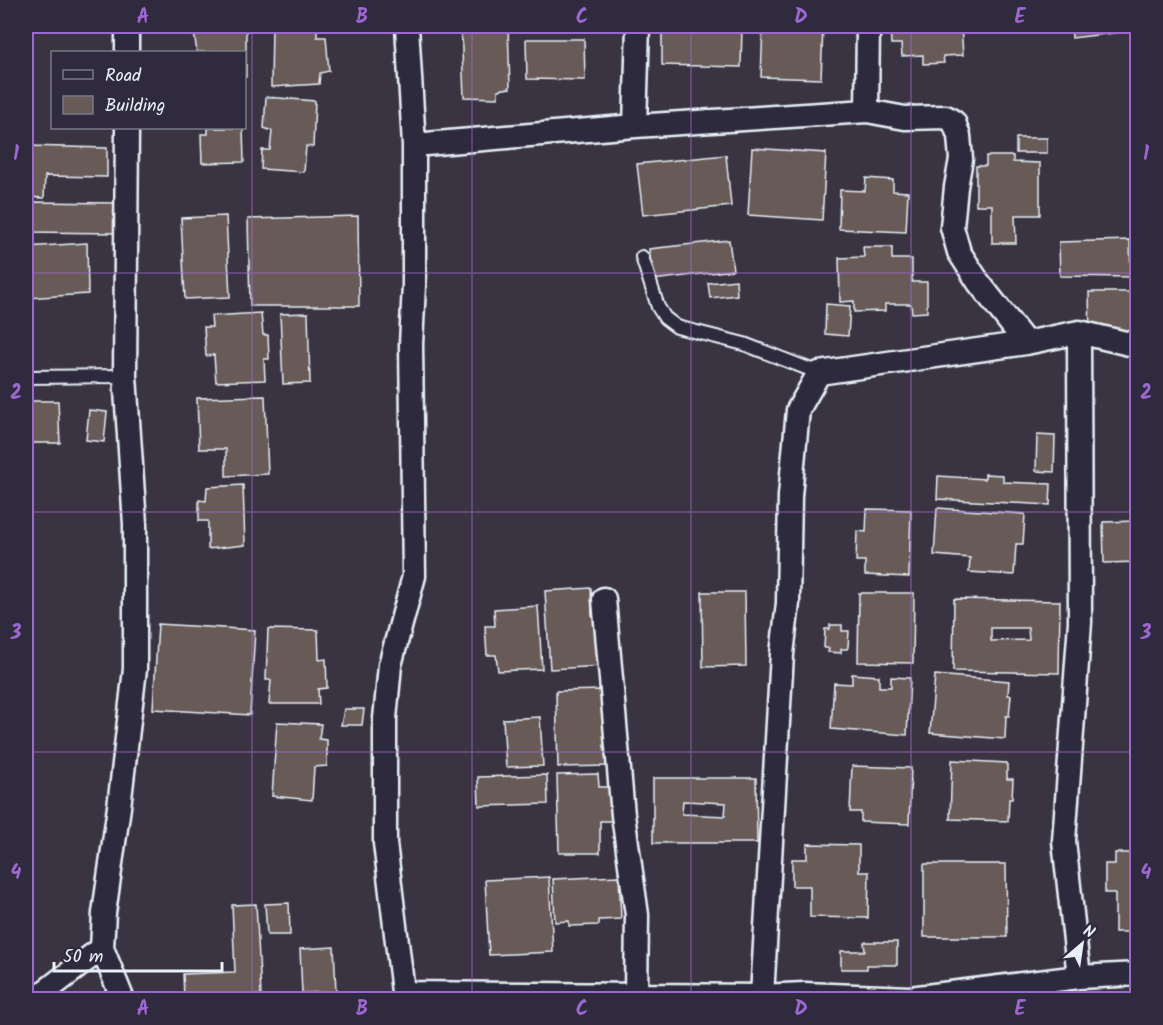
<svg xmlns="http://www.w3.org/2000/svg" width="1163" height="1025" viewBox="0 0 1163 1025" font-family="Kalam,sans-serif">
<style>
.building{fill:#685a56;stroke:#e8f1f8;stroke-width:1.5;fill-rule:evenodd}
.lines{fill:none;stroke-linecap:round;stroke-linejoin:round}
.lane-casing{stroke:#e8f1f8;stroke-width:16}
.street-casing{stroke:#e8f1f8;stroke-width:27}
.lane{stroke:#2f2a3d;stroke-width:12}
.street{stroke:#2f2a3d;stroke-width:22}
.grid{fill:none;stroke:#9c67d0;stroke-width:1.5;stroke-opacity:0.55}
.neatline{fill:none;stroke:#9c67d0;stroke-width:2}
.grid-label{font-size:20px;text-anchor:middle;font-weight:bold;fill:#9c67d0}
</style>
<rect width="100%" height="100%" fill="#3a3442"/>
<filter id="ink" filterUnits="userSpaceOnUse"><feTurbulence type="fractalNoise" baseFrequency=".0167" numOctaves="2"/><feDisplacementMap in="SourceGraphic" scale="12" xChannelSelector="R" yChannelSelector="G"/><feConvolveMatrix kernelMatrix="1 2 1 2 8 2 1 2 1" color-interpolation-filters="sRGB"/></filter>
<g filter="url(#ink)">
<!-- building -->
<path class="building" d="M193 26H246V77H244V52H197Z
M272 26H317V37H326L329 71 320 73 319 84 271 87Z
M461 26H508L510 88 498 90V98L464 97Z
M662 26H742L741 67 662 65Z
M763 26H823L821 79 761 77Z
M890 26H961L963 55 943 56 944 63 923 64V55L902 56 901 44H891Z
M1071 26H1138V30L1072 38Z
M526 39H584L585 80 527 79Z
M266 97 315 101 313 147 306 146 304 172 261 169 262 150H270L272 131 264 128Z
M208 128H243L244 162 202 163 201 134H208Z
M1016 138H1047V153H1016Z
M26 146 107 148V177L45 176 44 198 26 197Z
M752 148 826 153 822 220 748 215Z
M726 155 731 206 643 215 637 164Z
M986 156H1013V162L1040 163V215H1015L1016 243H992V205H976V166H986Z
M866 178 893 180V191L908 192 906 232 839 229 840 190 865 191Z
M27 202 117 203V233L27 232Z
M226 216 230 297 185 299 181 218Z
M358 216 359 306H250L248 219Z
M729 240 733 270 653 280 649 249Z
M1130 240 1131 277 1060 276 1059 242Z
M87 243 88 294 26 298V247Z
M863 247H892V259H912V282H927V312L912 313 911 304H885V311L854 312V301L840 302 839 258 864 257Z
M736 280 737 295 710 298 708 283Z
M1089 292H1132L1133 332 1090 333Z
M826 304 850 306 848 336 825 334Z
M261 313 263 335H268L269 359H264L265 380 216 382 214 355 206 356 204 327H212L211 316Z
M308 313 310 383 283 384 280 314Z
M265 396 268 474 226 476V449H199L197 398Z
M26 401H58L60 443H26Z
M89 410 107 412 104 442 86 440Z
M1037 435 1055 436 1054 472 1036 471Z
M985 474 1003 475V482L1051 484 1050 505 937 499 938 476 985 479Z
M243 485 245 545 208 549V521H199V500L206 501 207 487Z
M937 508 1025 514 1023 544H1016L1014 575 969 572 970 558 934 555Z
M867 509 911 510 909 577 865 575V561H856L857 531 866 532Z
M1138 521V562L1104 563 1103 522Z
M591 588 592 615 599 614 603 666 550 669 545 591Z
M702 592H745L746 666 703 667Z
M859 593H914L913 663 858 662Z
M954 599 1060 601 1059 673 953 671ZM991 628H1028L1029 640 991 641Z
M538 606 542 669 498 671 496 655H487L485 626H495L494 609Z
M158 624 255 630 250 715 153 709Z
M830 625H842V631H849L848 647 847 649H841V653L828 652 829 648H824L825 629H830Z
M268 629 318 630 319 660 326 659 327 688 318 689 319 704H269L271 680H266Z
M852 674 879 676V687H891V677L910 678 907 735 831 729 834 683 852 684Z
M935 675 1009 681 1008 695H1011L1009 716H1006L1005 739 930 733Z
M606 690 609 766 558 767 556 691Z
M344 709H364L362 725H341Z
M540 717 543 766 506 767 503 719Z
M277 722 321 724 319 739 327 740V766L314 767 312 800 272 796Z
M952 760 1007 763V779H1013L1012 799H1009L1008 821 950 819Z
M852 766 911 768 909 824 861 822V812H850Z
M598 774 599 787H612L613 821H600V853H559L557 775Z
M547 775 548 804 479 806 478 777Z
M653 778H756L757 843H653ZM683 801 726 803 725 816 682 814Z
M807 844 859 845V872H869L868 918 810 917V886H792V859H807Z
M1115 853H1138V932H1115V893H1105V864H1115Z
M924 864H1006L1007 937H924Z
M619 876 621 919 599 920V925L569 926V921L555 922 553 879Z
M549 877 553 952 489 955 485 880Z
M289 903 290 935H267L265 904Z
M256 904 261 995 184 998 183 974 235 972 232 905Z
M864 942H897V965H867V969H841V951H865Z
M334 947 336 992 302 993 300 949Z"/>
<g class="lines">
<defs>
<path id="lane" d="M642 257 658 307 665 318 677 327 744 344 819 373
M26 377 125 376"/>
<path id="street" d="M127 26V52
M867 111 868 26
M635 126 638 26
M414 145 635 126 867 111 905 118 946 117 954 122 959 136 961 159 956 187 952 227 959 252 979 283 1026 343
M1138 346 1079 332 1026 343 819 373 798 410 790 496 788 603 782 654 762 996 804 994 910 998 1079 977 1138 974
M604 599 623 815 637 915 636 995
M1079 977 1064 841 1080 622 1079 332
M404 993 762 996
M34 1000 102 948
M123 1000 102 948 104 913 119 807 135 669V524L125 376 127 128
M404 1000 385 843V719L390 665 414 576 411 344 414 285V145L407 26"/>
</defs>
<!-- lane casing -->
<use href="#lane" class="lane-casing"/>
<!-- street casing -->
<use href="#street" class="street-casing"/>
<!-- lane -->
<use href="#lane" class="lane"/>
<!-- street -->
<use href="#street" class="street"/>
</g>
</g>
<!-- grid -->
<path class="grid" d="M252 26V1000M472 26V1000M691 26V1000M911 26V1000M26 273H1138M26 512H1138M26 752H1138"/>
<!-- margin -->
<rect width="1163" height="1025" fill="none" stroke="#2f2a3d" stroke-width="66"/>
<!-- legend -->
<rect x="51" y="51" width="195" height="78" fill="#2f2a3d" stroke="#797a88" stroke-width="1.5"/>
<rect x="63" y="70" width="30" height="9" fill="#2f2a3d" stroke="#797a88" stroke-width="1.5"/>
<text x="105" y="81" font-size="18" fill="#e8f1f8">Road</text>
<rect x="63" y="96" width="30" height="18" fill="#685a56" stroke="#797a88" stroke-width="1.5"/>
<text x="105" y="111" font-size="18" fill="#e8f1f8">Building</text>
<!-- north arrow -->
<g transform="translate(1082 944) rotate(29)" stroke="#2f2a3d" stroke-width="4.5" paint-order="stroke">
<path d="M0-4.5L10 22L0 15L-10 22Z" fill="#e8f1f8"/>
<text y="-9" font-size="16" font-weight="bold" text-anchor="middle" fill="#e8f1f8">N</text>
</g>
<!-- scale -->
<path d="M54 962v9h168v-9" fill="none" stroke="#e8f1f8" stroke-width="3"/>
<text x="63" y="962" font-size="18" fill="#e8f1f8" stroke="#2f2a3d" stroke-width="4.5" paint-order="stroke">50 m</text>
<rect x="33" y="33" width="1097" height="959" class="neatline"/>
<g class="grid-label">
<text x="143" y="23">A</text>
<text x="362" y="23">B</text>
<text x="582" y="23">C</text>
<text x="801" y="23">D</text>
<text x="1020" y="23">E</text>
<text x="16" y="160">1</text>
<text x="1146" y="160">1</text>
<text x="16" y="399">2</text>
<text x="1146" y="399">2</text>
<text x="16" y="639">3</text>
<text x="1146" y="639">3</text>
<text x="16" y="879">4</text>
<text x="1146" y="879">4</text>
<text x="143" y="1015">A</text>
<text x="362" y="1015">B</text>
<text x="582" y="1015">C</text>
<text x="801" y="1015">D</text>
<text x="1020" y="1015">E</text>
</g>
</svg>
